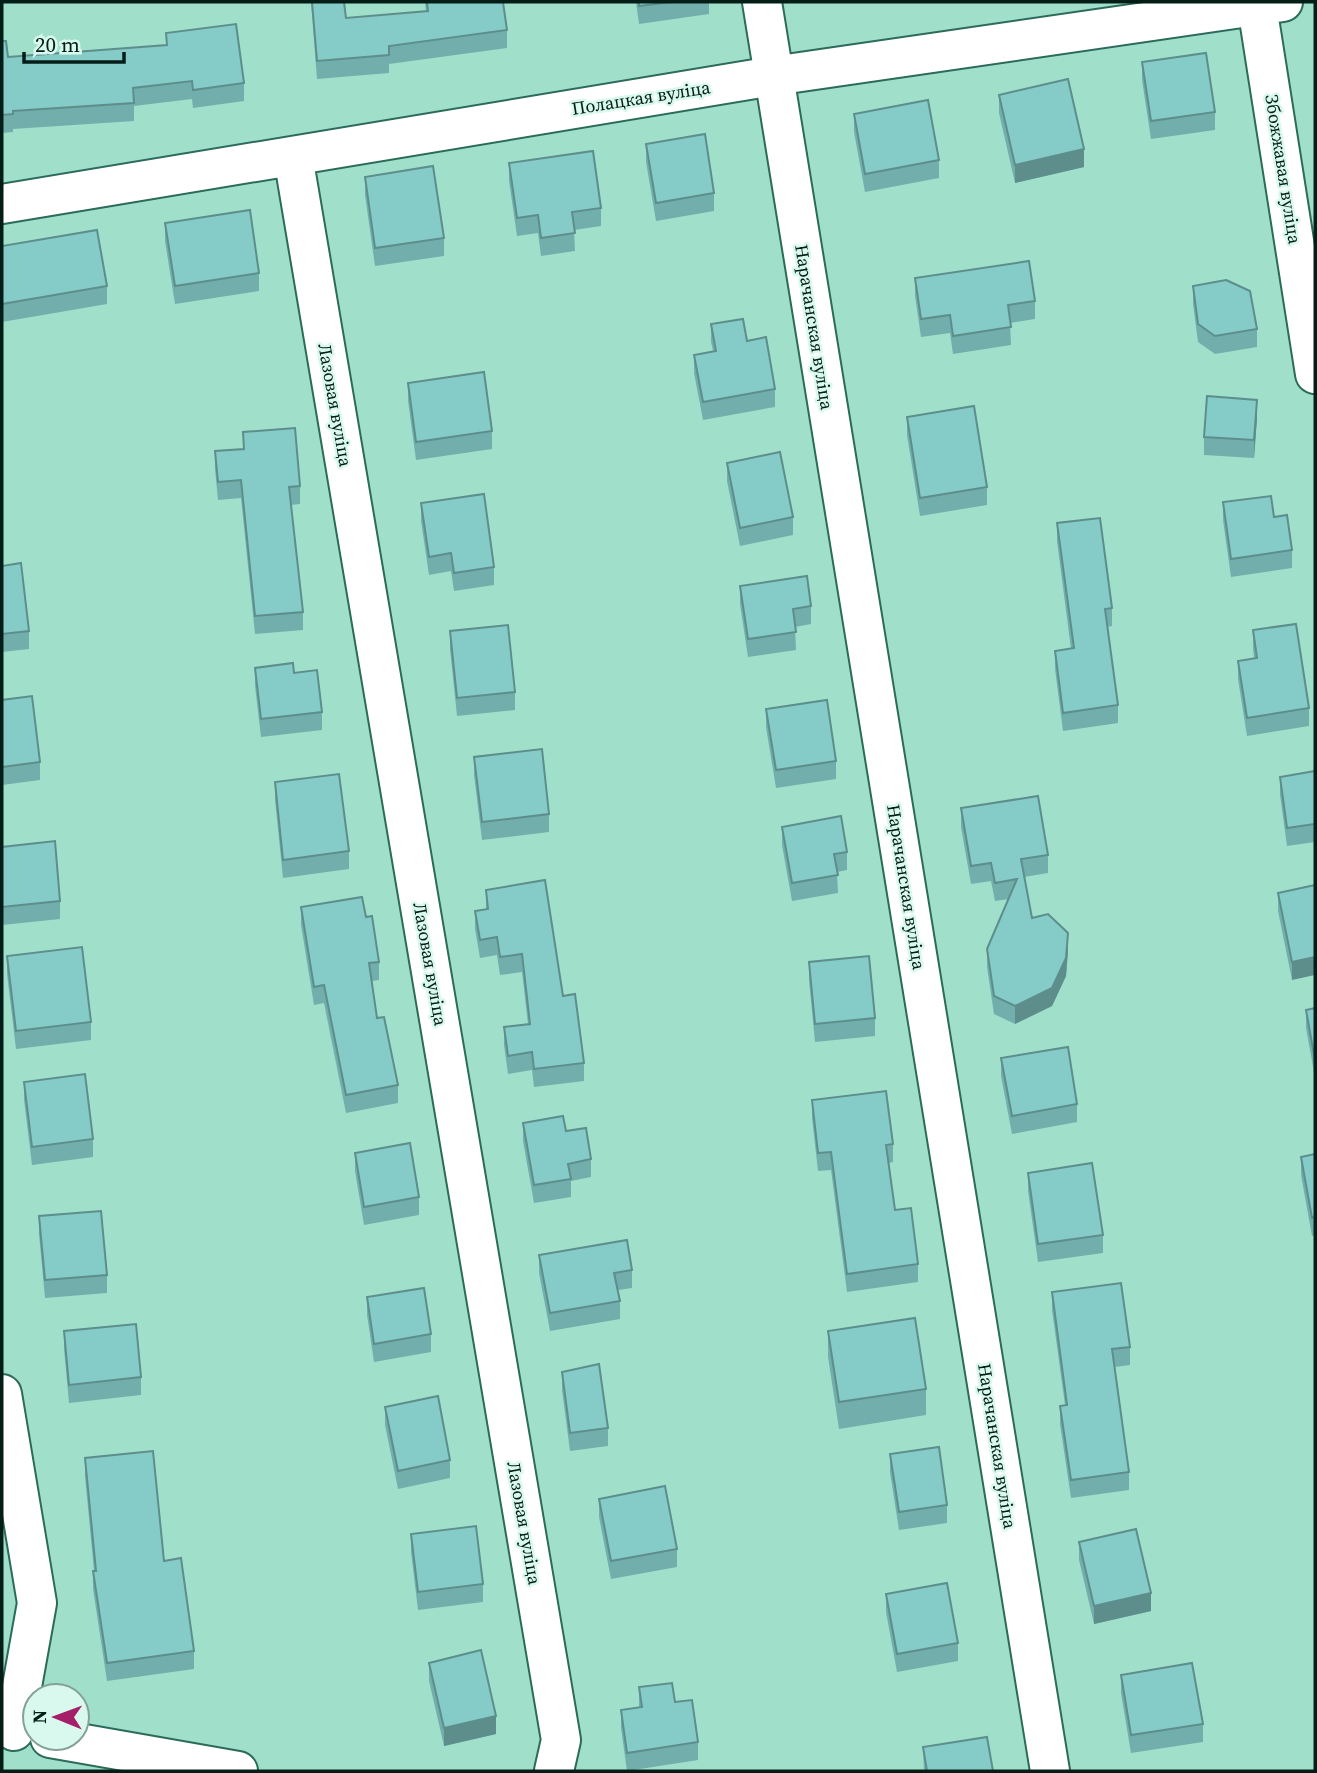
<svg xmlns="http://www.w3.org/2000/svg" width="1317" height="1773" viewBox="0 0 1317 1773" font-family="'Source Serif 4',serif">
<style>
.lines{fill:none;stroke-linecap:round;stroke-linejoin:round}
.street-casing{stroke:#2c6b5a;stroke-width:42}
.street{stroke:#fff;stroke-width:38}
.wall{fill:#72afac}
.shaded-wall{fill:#5d8e8c}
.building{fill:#85cbc8;stroke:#5d8e8c;stroke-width:2}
.labels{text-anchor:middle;stroke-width:5;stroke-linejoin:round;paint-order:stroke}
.street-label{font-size:18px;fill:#041e17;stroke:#daf9ee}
</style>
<rect width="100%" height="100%" fill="#a0e0cb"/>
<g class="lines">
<defs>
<path id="street" d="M762 2 1050 1771
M1257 6 1315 374
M293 156 561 1740 554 1771
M2 204 773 76 1283 2
M2 1394 37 1603 14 1731
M50 1738 238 1771"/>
</defs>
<!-- street casing -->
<use href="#street" class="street-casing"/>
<!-- street -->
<use href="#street" class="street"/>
</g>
<!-- wall -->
<path class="wall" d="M311 2H344L346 18 426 12 425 2H503L507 30V48L389 64V73L317 79Z
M636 2H709V14L639 24Z
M166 33 244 83V101L193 108 192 99 134 106V121L13 129V132L2 133V41L8 57 166 45Z
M1142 62 1215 112V130L1151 139 1142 80Z
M999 95 1084 167 1015 183 999 113Z
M854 114 939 160V178L865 192 854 132Z
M646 144 714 193V211L656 221 646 162Z
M509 163 601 208V226L574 230 575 251 541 256 538 233 517 236 509 181Z
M365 177 444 238V256L375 266 365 195Z
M165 223 259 273V291L175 304 165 241Z
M2 246 107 286V304L2 322Z
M915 278 1035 301V319L1010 323 1011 345 953 354 950 333 921 337 915 296Z
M1193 286 1257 329V347L1215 354 1198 342 1193 304Z
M711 324 775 389V407L703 420 694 373V355L713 351 711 342Z
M408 383 492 431V449L416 460 408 401Z
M907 417 987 487V505L920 516 907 435Z
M1257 418 1254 458 1204 455V437Z
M243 432 300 486V504L291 505 303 612V630L255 634 241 498 218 500 215 469V451L243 449Z
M727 463 793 517V535L740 546 727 481Z
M1223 502 1274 517 1292 550V568L1231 577 1223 520Z
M421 503 494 567V585L454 591 451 571 429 575 421 521Z
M1057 523 1112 608V626L1107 627 1118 705V723L1063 731 1055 669V651L1071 649 1057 541Z
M2 566 29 631V649L2 652Z
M740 586 811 606V624L795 627 796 650 748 657 740 604Z
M1253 630 1309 708V726L1247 736 1238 679V661L1254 658 1253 648Z
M450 631 515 692V710L457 716 450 649Z
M255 668 294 673 322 712V730L261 737 255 686Z
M2 700 40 762V780L2 785Z
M766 709 836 761V779L776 788 766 727Z
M474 757 549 814V832L482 840 474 775Z
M1315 771V842L1287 846 1280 795V777Z
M275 782 349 851V869L283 878 275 800Z
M961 808 1048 855V873L1024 877 1032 918 1068 951 1066 976 1052 1006 1015 1024 994 1014 987 967V949L1009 899 995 901 991 881 971 884 961 827Z
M782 827 847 852V870L837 872 838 893 792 901 782 845Z
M2 847 60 901V919L2 925Z
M1315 885 1292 980 1278 911V893Z
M486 890 563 996 584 1063V1081L534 1087 532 1070 508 1074 504 1045V1027L528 1024 522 972 500 975 497 955 480 958 475 929V911L486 909Z
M301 907 366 917 379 962V980L372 981 377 1018 398 1085V1103L346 1113 324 1003 314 1005 301 925Z
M7 956 91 1022V1040L16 1049 7 974Z
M809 962 875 1018V1036L815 1042 809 980Z
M1315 1008V1078L1306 1028V1010Z
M1001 1058 1077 1104V1122L1012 1134 1001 1076Z
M24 1082 93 1139V1157L32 1165 24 1100Z
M812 1100 893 1144V1162L889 1163 895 1210 918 1264V1282L847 1292 831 1170 818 1171 812 1118Z
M523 1123 566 1131 591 1159V1177L571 1181V1197L534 1203 523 1141Z
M355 1153 419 1197V1215L364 1225 355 1171Z
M1315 1154V1235L1312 1236 1301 1175V1157Z
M1028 1173 1103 1235V1253L1038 1262 1028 1191Z
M39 1216 107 1275V1293L45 1298 39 1234Z
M539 1255 632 1270V1288L618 1290 620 1301V1319L550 1331 539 1273Z
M1052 1292 1130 1347V1365L1115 1367 1129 1472V1490L1071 1498 1060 1424V1406L1065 1405 1052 1310Z
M367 1297 431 1334V1352L374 1362 367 1315Z
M64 1331 141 1377V1395L69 1403 64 1349Z
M828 1331 926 1389V1415L839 1429 828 1357Z
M562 1372 608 1428V1446L570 1451 562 1390Z
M385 1407 450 1460V1478L398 1489 385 1425Z
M890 1454 947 1505V1523L899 1530 890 1472Z
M85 1458 164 1561 194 1651V1669L107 1681 93 1589V1571H94L85 1476Z
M599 1499 677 1549V1567L611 1579 599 1517Z
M411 1534 483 1584V1602L418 1610 411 1552Z
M1079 1542 1151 1611 1094 1624 1079 1560Z
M886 1594 958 1643V1661L897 1672 886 1612Z
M429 1663 496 1734 444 1746 429 1681Z
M1121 1675 1203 1724V1742L1131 1753 1121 1693Z
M639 1687 675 1702 698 1742V1760L627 1771 621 1728V1710L639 1707Z
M923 1747 993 1771H924Z"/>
<!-- shaded-wall -->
<path class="shaded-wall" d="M1084 149V167L1015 183V165Z
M1257 400V418L1254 458V440Z
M1068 933V951L1066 976 1052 1006 1015 1024V1006Z
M1315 957V975L1292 980V962Z
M1151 1593V1611L1094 1624V1606Z
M496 1716V1734L444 1746V1728Z"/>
<!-- building -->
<path class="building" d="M312 2H344L346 18 428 11 427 2H503L507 30 389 46V55L317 61Z
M639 2H671L639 6Z
M236 24 244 83 193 90 192 81 133 88 134 103 13 111V114L2 115V41H6L8 57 167 45 166 33Z
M1206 53 1215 112 1151 121 1142 62Z
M1068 79 1084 149 1015 165 999 95Z
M928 100 939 160 865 174 854 114Z
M705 134 714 193 656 203 646 144Z
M593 151 601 208 572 212 575 233 541 238 538 215 517 218 509 163Z
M433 166 444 238 375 248 365 177Z
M250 210 259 273 175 286 165 223Z
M97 230 107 286 2 304V246Z
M1029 261 1035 301 1008 305 1011 327 953 336 950 315 921 319 915 278Z
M1226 280 1250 291 1257 329 1215 336 1198 324 1193 286Z
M743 319 747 341 766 337 775 389 703 402 694 355 716 351 711 324Z
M484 372 492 431 416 442 408 383Z
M1207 396 1257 400 1254 440 1204 437Z
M974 406 987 487 920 498 907 417Z
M295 428 300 486 289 487 303 612 255 616 241 480 218 482 215 451 244 449 243 432Z
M780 452 793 517 740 528 727 463Z
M484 494 494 567 454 573 451 553 429 557 421 503Z
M1271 496 1274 517 1287 515 1292 550 1231 559 1223 502Z
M1100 518 1112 608 1105 609 1118 705 1063 713 1055 651 1074 648 1057 523Z
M21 563 29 631 2 634V566Z
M807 576 811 606 793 609 796 632 748 639 740 586Z
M1296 624 1309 708 1247 718 1238 661 1257 658 1253 630Z
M508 625 515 692 457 698 450 631Z
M293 663 294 673 317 670 322 712 261 719 255 668Z
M32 696 40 762 2 767V700Z
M827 700 836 761 776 770 766 709Z
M542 749 549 814 482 822 474 757Z
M1315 771V824L1287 828 1280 777Z
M339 774 349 851 283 860 275 782Z
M1038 796 1048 855 1021 859 1032 918 1048 914 1068 933 1066 958 1052 988 1015 1006 994 996 987 949 1017 879 995 883 991 863 971 866 961 808Z
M841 816 847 852 834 854 838 875 792 883 782 827Z
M55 841 60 901 2 907V847Z
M545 880 563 996 575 994 584 1063 534 1069 532 1052 508 1056 504 1027 530 1024 522 954 500 957 497 937 480 940 475 911 488 909 486 890Z
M1315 885V957L1292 962 1278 893Z
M362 897 366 917 372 916 379 962 369 963 377 1018 384 1017 398 1085 346 1095 324 985 314 987 301 907Z
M82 947 91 1022 16 1031 7 956Z
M869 956 875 1018 815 1024 809 962Z
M1315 1008V1060L1306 1010Z
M1068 1047 1077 1104 1012 1116 1001 1058Z
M85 1074 93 1139 32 1147 24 1082Z
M886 1091 893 1144 886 1145 895 1210 911 1208 918 1264 847 1274 831 1152 818 1153 812 1100Z
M563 1116 566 1131 586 1128 591 1159 568 1164 571 1179 534 1185 523 1123Z
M410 1143 419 1197 364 1207 355 1153Z
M1315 1154V1217L1312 1218 1301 1157Z
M1092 1163 1103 1235 1038 1244 1028 1173Z
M101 1211 107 1275 45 1280 39 1216Z
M627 1240 632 1270 614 1273 620 1301 550 1313 539 1255Z
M1121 1283 1130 1347 1112 1349 1129 1472 1071 1480 1060 1406 1067 1405 1052 1292Z
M424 1288 431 1334 374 1344 367 1297Z
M915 1318 926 1389 839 1402 828 1331Z
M136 1324 141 1377 69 1385 64 1331Z
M599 1364 608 1428 570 1433 562 1372Z
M438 1396 450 1460 398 1471 385 1407Z
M939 1447 947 1505 899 1512 890 1454Z
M153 1451 164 1561 181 1558 194 1651 107 1663 93 1571H96L85 1458Z
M665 1486 677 1549 611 1561 599 1499Z
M476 1526 483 1584 418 1592 411 1534Z
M1136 1529 1151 1593 1094 1606 1079 1542Z
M947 1583 958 1643 897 1654 886 1594Z
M481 1650 496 1716 444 1728 429 1663Z
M1192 1663 1203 1724 1131 1735 1121 1675Z
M672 1683 675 1702 692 1700 698 1742 627 1753 621 1710 642 1707 639 1687Z
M987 1737 993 1771H927L923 1747Z"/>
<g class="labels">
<!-- street labels -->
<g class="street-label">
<text transform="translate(641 98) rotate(-9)" y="6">Полацкая вуліца</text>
<text transform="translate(1283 169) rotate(81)" y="6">Збожжавая вуліца</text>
<text transform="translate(814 327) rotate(81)" y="6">Нарачанская вуліца</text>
<text transform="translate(335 405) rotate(80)" y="6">Лазовая вуліца</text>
<text transform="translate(906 887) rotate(81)" y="6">Нарачанская вуліца</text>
<text transform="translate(430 964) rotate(80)" y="6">Лазовая вуліца</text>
<text transform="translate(997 1446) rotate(81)" y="6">Нарачанская вуліца</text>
<text transform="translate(524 1523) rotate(80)" y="6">Лазовая вуліца</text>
</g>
</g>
<!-- border -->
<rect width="1317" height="1773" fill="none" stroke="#041e17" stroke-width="7"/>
<!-- north arrow -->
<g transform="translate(56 1717) rotate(271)"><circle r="33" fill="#daf9ee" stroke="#84a198" stroke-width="2"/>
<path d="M0-5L12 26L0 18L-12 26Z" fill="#a51e69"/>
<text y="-10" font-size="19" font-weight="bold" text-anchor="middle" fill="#041e17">N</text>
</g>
<!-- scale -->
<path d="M24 52v10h100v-10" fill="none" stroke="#041e17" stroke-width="3.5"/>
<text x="35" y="52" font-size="21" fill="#041e17" stroke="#daf9ee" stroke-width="5" paint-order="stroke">20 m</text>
</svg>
